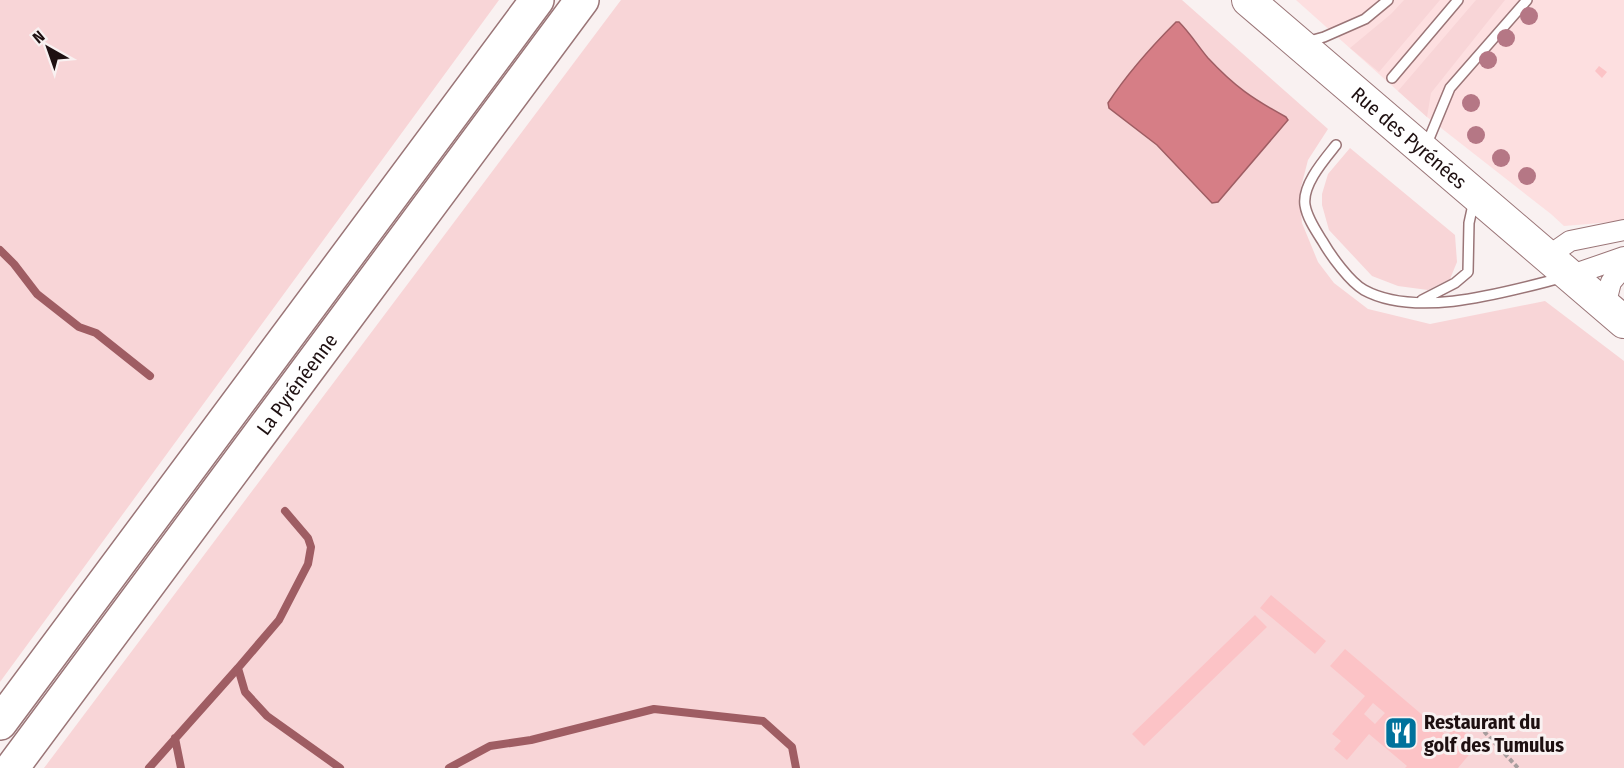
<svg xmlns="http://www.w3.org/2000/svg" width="1624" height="768" viewBox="0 0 1624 768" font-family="'Fira Sans Condensed',sans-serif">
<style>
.built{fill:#fddfe0}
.green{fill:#f8d5d7}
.water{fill:#d67e86;stroke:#9f5d63;stroke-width:1.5}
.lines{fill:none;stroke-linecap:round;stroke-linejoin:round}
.stream{stroke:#9f5d63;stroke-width:8}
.building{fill:#fcc3c6;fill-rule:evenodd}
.lane-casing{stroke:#9a7577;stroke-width:12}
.street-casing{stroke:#9a7577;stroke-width:22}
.primary-casing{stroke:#9a7577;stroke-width:34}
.highway-casing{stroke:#9a7577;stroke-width:36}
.path{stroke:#a79d9d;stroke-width:4;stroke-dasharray:4.5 3;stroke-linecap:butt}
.lane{stroke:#fff;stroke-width:9}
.street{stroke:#fff;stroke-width:20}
.primary{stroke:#fff;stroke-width:32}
.highway{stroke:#fff;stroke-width:33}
.tree{fill:#b57785}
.labels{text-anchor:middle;stroke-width:6;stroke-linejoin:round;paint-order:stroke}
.street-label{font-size:20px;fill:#1e1011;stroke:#f9f1f1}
.poi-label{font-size:20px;font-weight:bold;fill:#1e1011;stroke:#f9f1f1;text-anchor:start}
</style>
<rect width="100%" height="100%" fill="#f9f1f1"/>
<!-- built -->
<path class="built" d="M1296 0H1624V221L1564 226 1551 214 1427 117Z"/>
<!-- green -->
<path class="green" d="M0 0H499L0 682Z
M621 0H1182L1328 129 1308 160 1300 191V202L1302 223 1318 262 1334 283 1368 309 1430 324 1545 301 1624 361V768H44Z
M1404 0H1440L1379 72 1350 48 1391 14Z
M1476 0H1505L1431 93 1427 117 1398 91Z
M1350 148 1455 235 1457 262 1450 279 1428 290 1398 286 1372 276 1329 230 1322 205V194L1328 174Z"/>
<!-- water -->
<path class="water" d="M1176 22H1179C1190 33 1198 46 1208 58 1235 87 1253 99 1286 117L1288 120 1218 202 1212 203 1157 145 1109 108 1108 103C1127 74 1151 47 1176 22Z"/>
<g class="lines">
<!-- stream -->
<path class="stream" d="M0 250 14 264 37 294 79 327 96 333 150 376
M285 511 308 538 311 547 308 564 279 620 238 668 245 692 267 716 340 768
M175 738 181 768
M149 768 238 668
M449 768 490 746 531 740 654 709 763 721 792 747 796 768"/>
</g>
<!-- building -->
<path class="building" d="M1599 66 1607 72 1602 78 1595 71Z
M1271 595 1326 641 1315 654 1260 608Z
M1255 615 1267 627 1144 746 1132 734Z
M1345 649 1447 736 1456 725 1478 744 1458 768H1405L1407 766 1369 734 1347 760 1334 749 1341 741 1332 734 1365 696 1330 666ZM1373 703 1385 713 1375 724 1364 714Z"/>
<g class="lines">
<defs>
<path id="lane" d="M1306 42 1324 37 1365 19 1388 0
M1392 78 1458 0
M1336 145C1324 160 1302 185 1305 205 1307 218 1316 231 1323 242 1331 256 1350 282 1364 290 1417 319 1506 292 1561 278
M1426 146 1450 88 1527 0
M1422 300 1455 283 1468 272 1469 223 1474 200"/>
<path id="street" d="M1547 257 1570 241 1624 230
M1569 276 1624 257
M1605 306 1611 282 1624 267"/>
<g id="primary">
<path id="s1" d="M1248 0 1624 322"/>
</g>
<g id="highway">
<path d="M0 723 537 0"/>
<path id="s2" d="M12 768 582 0"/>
</g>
</defs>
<!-- lane casing -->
<use href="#lane" class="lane-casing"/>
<!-- street casing -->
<use href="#street" class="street-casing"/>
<!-- primary casing -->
<use href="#primary" class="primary-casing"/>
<!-- highway casing -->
<use href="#highway" class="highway-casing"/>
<!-- path -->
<path class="path" d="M1479 726 1518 768"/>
<!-- lane -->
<use href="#lane" class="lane"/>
<!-- street -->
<use href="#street" class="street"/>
<!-- primary -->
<use href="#primary" class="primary"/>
<!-- highway -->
<use href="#highway" class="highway"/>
</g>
<!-- trees -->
<g class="tree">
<circle cx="1529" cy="16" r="9"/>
<circle cx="1506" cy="38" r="9"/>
<circle cx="1488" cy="60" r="9"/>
<circle cx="1471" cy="103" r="9"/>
<circle cx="1476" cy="135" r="9"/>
<circle cx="1501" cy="158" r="9"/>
<circle cx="1527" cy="176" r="9"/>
</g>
<!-- icons -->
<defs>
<symbol id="restaurant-square" viewBox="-11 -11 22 22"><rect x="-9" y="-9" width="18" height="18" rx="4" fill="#00729c" stroke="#f9f1f1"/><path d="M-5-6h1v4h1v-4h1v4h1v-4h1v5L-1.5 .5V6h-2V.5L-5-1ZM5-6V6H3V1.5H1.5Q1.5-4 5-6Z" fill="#fff"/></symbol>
</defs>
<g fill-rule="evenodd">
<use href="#restaurant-square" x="1382" y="714" width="38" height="38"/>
</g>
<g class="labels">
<!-- street labels -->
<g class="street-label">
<text dy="7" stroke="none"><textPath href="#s1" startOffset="212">Rue des Pyrénées</textPath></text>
<text dy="7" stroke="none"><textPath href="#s2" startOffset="478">La Pyrénéenne</textPath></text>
</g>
<!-- poi labels -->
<g class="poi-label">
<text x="1424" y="729">Restaurant du<tspan x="1424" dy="23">golf des Tumulus</tspan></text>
</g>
</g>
<!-- north arrow -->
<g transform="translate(48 48) rotate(320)" stroke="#f9f1f1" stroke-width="4.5" paint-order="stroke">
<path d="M0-4.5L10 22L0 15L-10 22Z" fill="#1e1011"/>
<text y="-9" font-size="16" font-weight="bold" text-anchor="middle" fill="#1e1011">N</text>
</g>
</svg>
